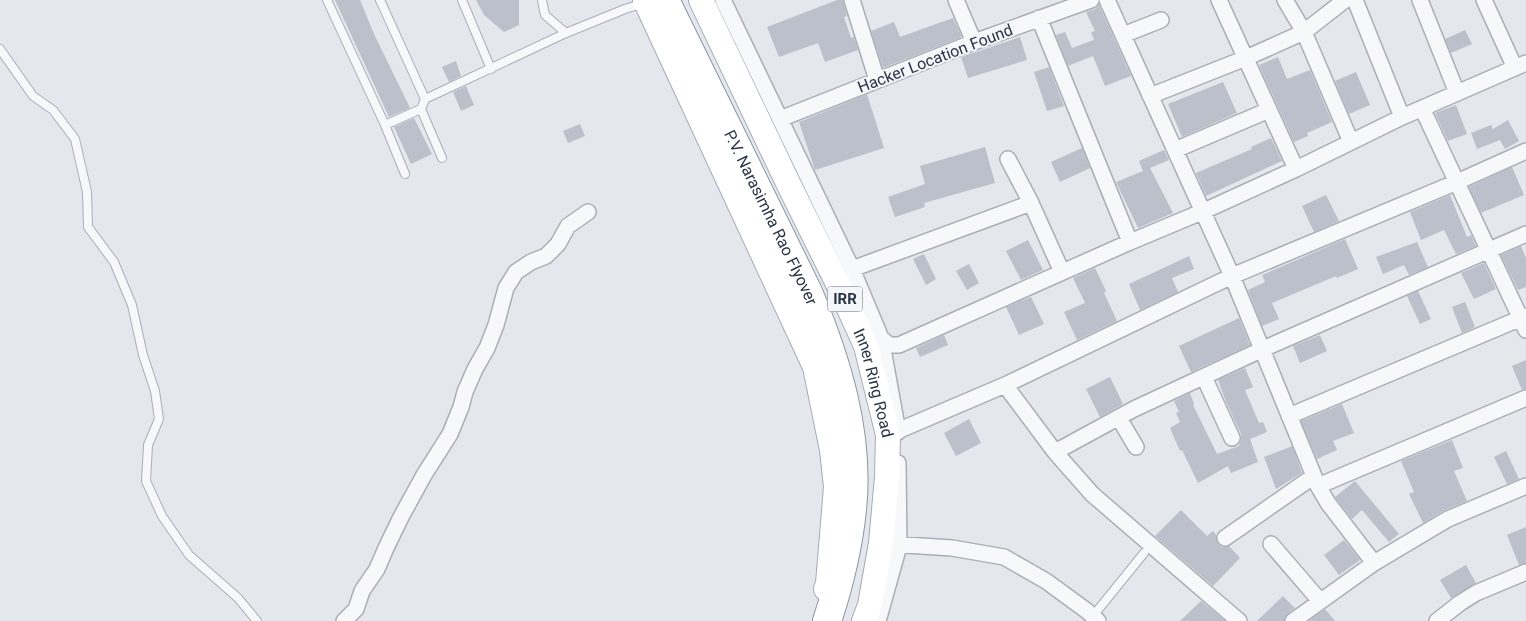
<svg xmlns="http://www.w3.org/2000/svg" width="1526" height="621" viewBox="0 0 1526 621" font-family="Roboto,sans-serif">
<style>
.building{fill:#bbc0ca}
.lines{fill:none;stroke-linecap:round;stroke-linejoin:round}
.service-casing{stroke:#a9aeb7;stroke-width:10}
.minor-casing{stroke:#a9aeb7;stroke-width:18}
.primary-casing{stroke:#a3abb8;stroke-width:26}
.motorway-casing{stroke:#8b94a3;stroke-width:30}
.service{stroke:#f7f8fa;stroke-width:8}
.minor{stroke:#f7f8fa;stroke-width:15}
.primary{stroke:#fff;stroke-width:24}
.motorway{stroke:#fff;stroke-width:28}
.labels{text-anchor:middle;stroke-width:4;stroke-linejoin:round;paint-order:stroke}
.shield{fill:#f4f6f9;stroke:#676e7b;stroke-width:1}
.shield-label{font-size:15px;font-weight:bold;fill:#2b3445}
.street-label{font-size:16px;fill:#2b3445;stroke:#f4f6f9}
</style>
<rect width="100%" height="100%" fill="#e4e7ec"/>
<!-- building -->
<path class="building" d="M335 0H360L374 34 410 108 389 117Z
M476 0H519V25L504 32 484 15Z
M837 0H843L847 16 844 17 851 38 854 37 858 50 825 62 818 43 779 57 767 27Z
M1099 5 1131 76 1105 86 1093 56 1068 66 1056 35 1065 32 1072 48 1094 40 1091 32 1095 31 1086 12 1095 9Z
M953 18 962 37 883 68 871 31 894 22 900 37Z
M1465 30 1472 44 1451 53 1445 39Z
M1020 37 1027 60 968 78 961 57Z
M1278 57 1287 79 1310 70 1332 122 1307 133 1308 136 1294 142 1259 65Z
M456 61 461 76 449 82 442 67Z
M1049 67 1064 106 1047 111 1034 72Z
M1356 72 1370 105 1349 114 1335 81Z
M1223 82 1237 113 1182 137 1168 104Z
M466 86 474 105 461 111 453 92Z
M867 94 884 148 815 170 799 122Z
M1456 105 1467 134 1448 141 1435 113Z
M414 118 432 154 411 164 394 127Z
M1508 120 1519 141 1505 149 1500 140 1477 149 1471 133 1491 125 1493 129Z
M580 124 585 136 568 143 563 131Z
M1271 138 1282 161 1206 196 1196 173 1252 149 1251 147Z
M985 147 995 183 924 203 925 207 895 217 888 197 925 184 920 166Z
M1082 148 1090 168 1060 182 1051 162Z
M1164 150 1169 160 1150 168 1173 213 1138 228 1116 182 1143 171 1139 161Z
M1512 167 1524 195 1481 213 1469 187Z
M1326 195 1339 221 1314 232 1302 206Z
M1450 195 1467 237 1471 235 1476 246 1456 254 1444 230 1421 240 1410 212Z
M1345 239 1358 269 1337 278 1336 276 1272 303 1279 319 1262 326 1248 290 1265 282 1262 275Z
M1028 240 1043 270 1021 280 1006 251Z
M1417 242 1428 267 1409 275 1404 265 1383 274 1376 257Z
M1521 246 1526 258V287L1518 290 1501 255Z
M924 254 936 279 926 285 913 259Z
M1189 256 1194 269 1172 278 1178 292 1140 310 1129 284Z
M1484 263 1496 289 1474 299 1461 273Z
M969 264 979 283 967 290 956 271Z
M1095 268 1106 291 1104 293 1117 321 1077 340 1064 312 1085 303 1073 278Z
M1418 291 1431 319 1420 324 1407 296Z
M1031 297 1044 324 1019 335 1006 307Z
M1465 302 1475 327 1462 333 1452 307Z
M1239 318 1250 345 1191 372 1179 346Z
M944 335 948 345 920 357 916 348Z
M1320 335 1327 351 1300 363 1293 346Z
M1526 360V389L1522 390 1512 366Z
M1245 368 1253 387 1245 390 1259 423 1263 422 1267 432 1250 439 1258 462 1231 473 1228 466 1198 483 1182 450 1180 451 1170 428 1180 422 1176 413 1179 412 1174 401 1190 393 1194 404 1193 405 1217 454 1239 446 1241 439V434L1226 402 1218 380Z
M1110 377 1123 404 1100 417 1086 389Z
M1342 404 1354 433 1333 441 1337 450 1317 459 1301 421Z
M969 419 981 443 956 456 944 433Z
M1452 440 1463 468 1454 471 1467 501 1445 510 1423 523 1409 494 1414 492 1401 461Z
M1292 446 1302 473 1276 489 1264 457Z
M1506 451 1519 479 1507 484 1494 457Z
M1355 481 1399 534 1389 542 1362 510 1352 519 1335 497Z
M1181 510 1207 536 1213 531 1216 535V539L1218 544 1221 547 1229 546 1240 558 1213 586 1155 536Z
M1526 527V563L1519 565 1507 535Z
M1344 540 1360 560 1339 575 1324 555Z
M1466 565 1476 583 1451 598 1440 580Z
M1283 596 1295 608 1287 614 1284 621H1257Z
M1201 601 1225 621H1180Z
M1325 609 1335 621H1309Z"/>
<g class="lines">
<defs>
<path id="service" d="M327 0 385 125 421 109 425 99
M380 0 425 99 566 33 625 9 644 3
M462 0 491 69
M542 0 545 15 566 33
M0 49 33 96 53 110 75 139 87 192 88 227 114 262 132 305 143 355 155 391 159 419 148 445 146 481 162 516 189 555 238 598 257 621
M421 109 442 158
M385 125 405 174
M1093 616 1144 553"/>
<path id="minor" d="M723 0 852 269 881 338 898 432
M852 0 877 80
M956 0 974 42
M1107 0 1232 276 1318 486 1328 503 1374 563
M1219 0 1296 169
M1285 0 1304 32 1351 142
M1355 0 1402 117
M1420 0 1457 93
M1484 0 1515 68
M1039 18 1130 242
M1123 35 1161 20
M1150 96 1246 58 1304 32 1345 0
M1422 108 1526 330
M780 119 974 42 1091 0
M1175 150 1269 110
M1008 159 1031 203 1062 272
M852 269 1031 203
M881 338 889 345H899L1130 242 1204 211 1296 169 1402 117 1526 63
M1204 377 1232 438
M1005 385 1055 452 1092 494 1239 621
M1289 416 1526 316
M1119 418 1136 447
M888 435 1005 385 1232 276 1457 182 1526 151
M1055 452 1134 409 1263 349 1526 234
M1318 486 1526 398
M1225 538 1314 476
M890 544 952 548 1004 557 1046 581 1087 611 1098 621
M1271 544 1320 601
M344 621 356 609 362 591 377 569 386 548 401 517 424 475 450 434 461 407 465 392 475 369 487 348 496 325 506 288 516 272 531 262 546 256 558 244 568 226 588 212
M878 621 899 546 898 463
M1293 621 1374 563 1431 529 1448 519 1526 486
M1437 621 1460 603 1476 593 1526 572"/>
<g id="primary">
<path d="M645 0 815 367 832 450 836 487 828 583 826 589"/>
<path id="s1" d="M701 0 789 185 837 282 866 346 888 435 887 477 881 543 870 605 864 621"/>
</g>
<g id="motorway">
<path id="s2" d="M665 0 808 292C837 361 860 435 852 510 848 548 839 585 827 621"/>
</g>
</defs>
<!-- service casing -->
<use href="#service" class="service-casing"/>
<!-- minor casing -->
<use href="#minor" class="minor-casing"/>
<!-- primary casing -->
<use href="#primary" class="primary-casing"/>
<!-- motorway casing -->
<use href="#motorway" class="motorway-casing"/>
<!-- service -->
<use href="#service" class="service"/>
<!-- minor -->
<use href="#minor" class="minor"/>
<!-- primary -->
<use href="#primary" class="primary"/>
<!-- motorway -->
<use href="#motorway" class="motorway"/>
</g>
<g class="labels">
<!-- shield labels -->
<rect class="shield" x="827.5" y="286.5" width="35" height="25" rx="4"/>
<g class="shield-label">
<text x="845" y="304">IRR</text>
</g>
<!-- street labels -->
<g class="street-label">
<text transform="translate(935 58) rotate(-21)" y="6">Hacker Location Found</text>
<text dy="6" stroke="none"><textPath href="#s2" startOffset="242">P.V. Narasimha Rao Flyover</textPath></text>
<text dy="6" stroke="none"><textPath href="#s1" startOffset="421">Inner Ring Road</textPath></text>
</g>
</g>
</svg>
